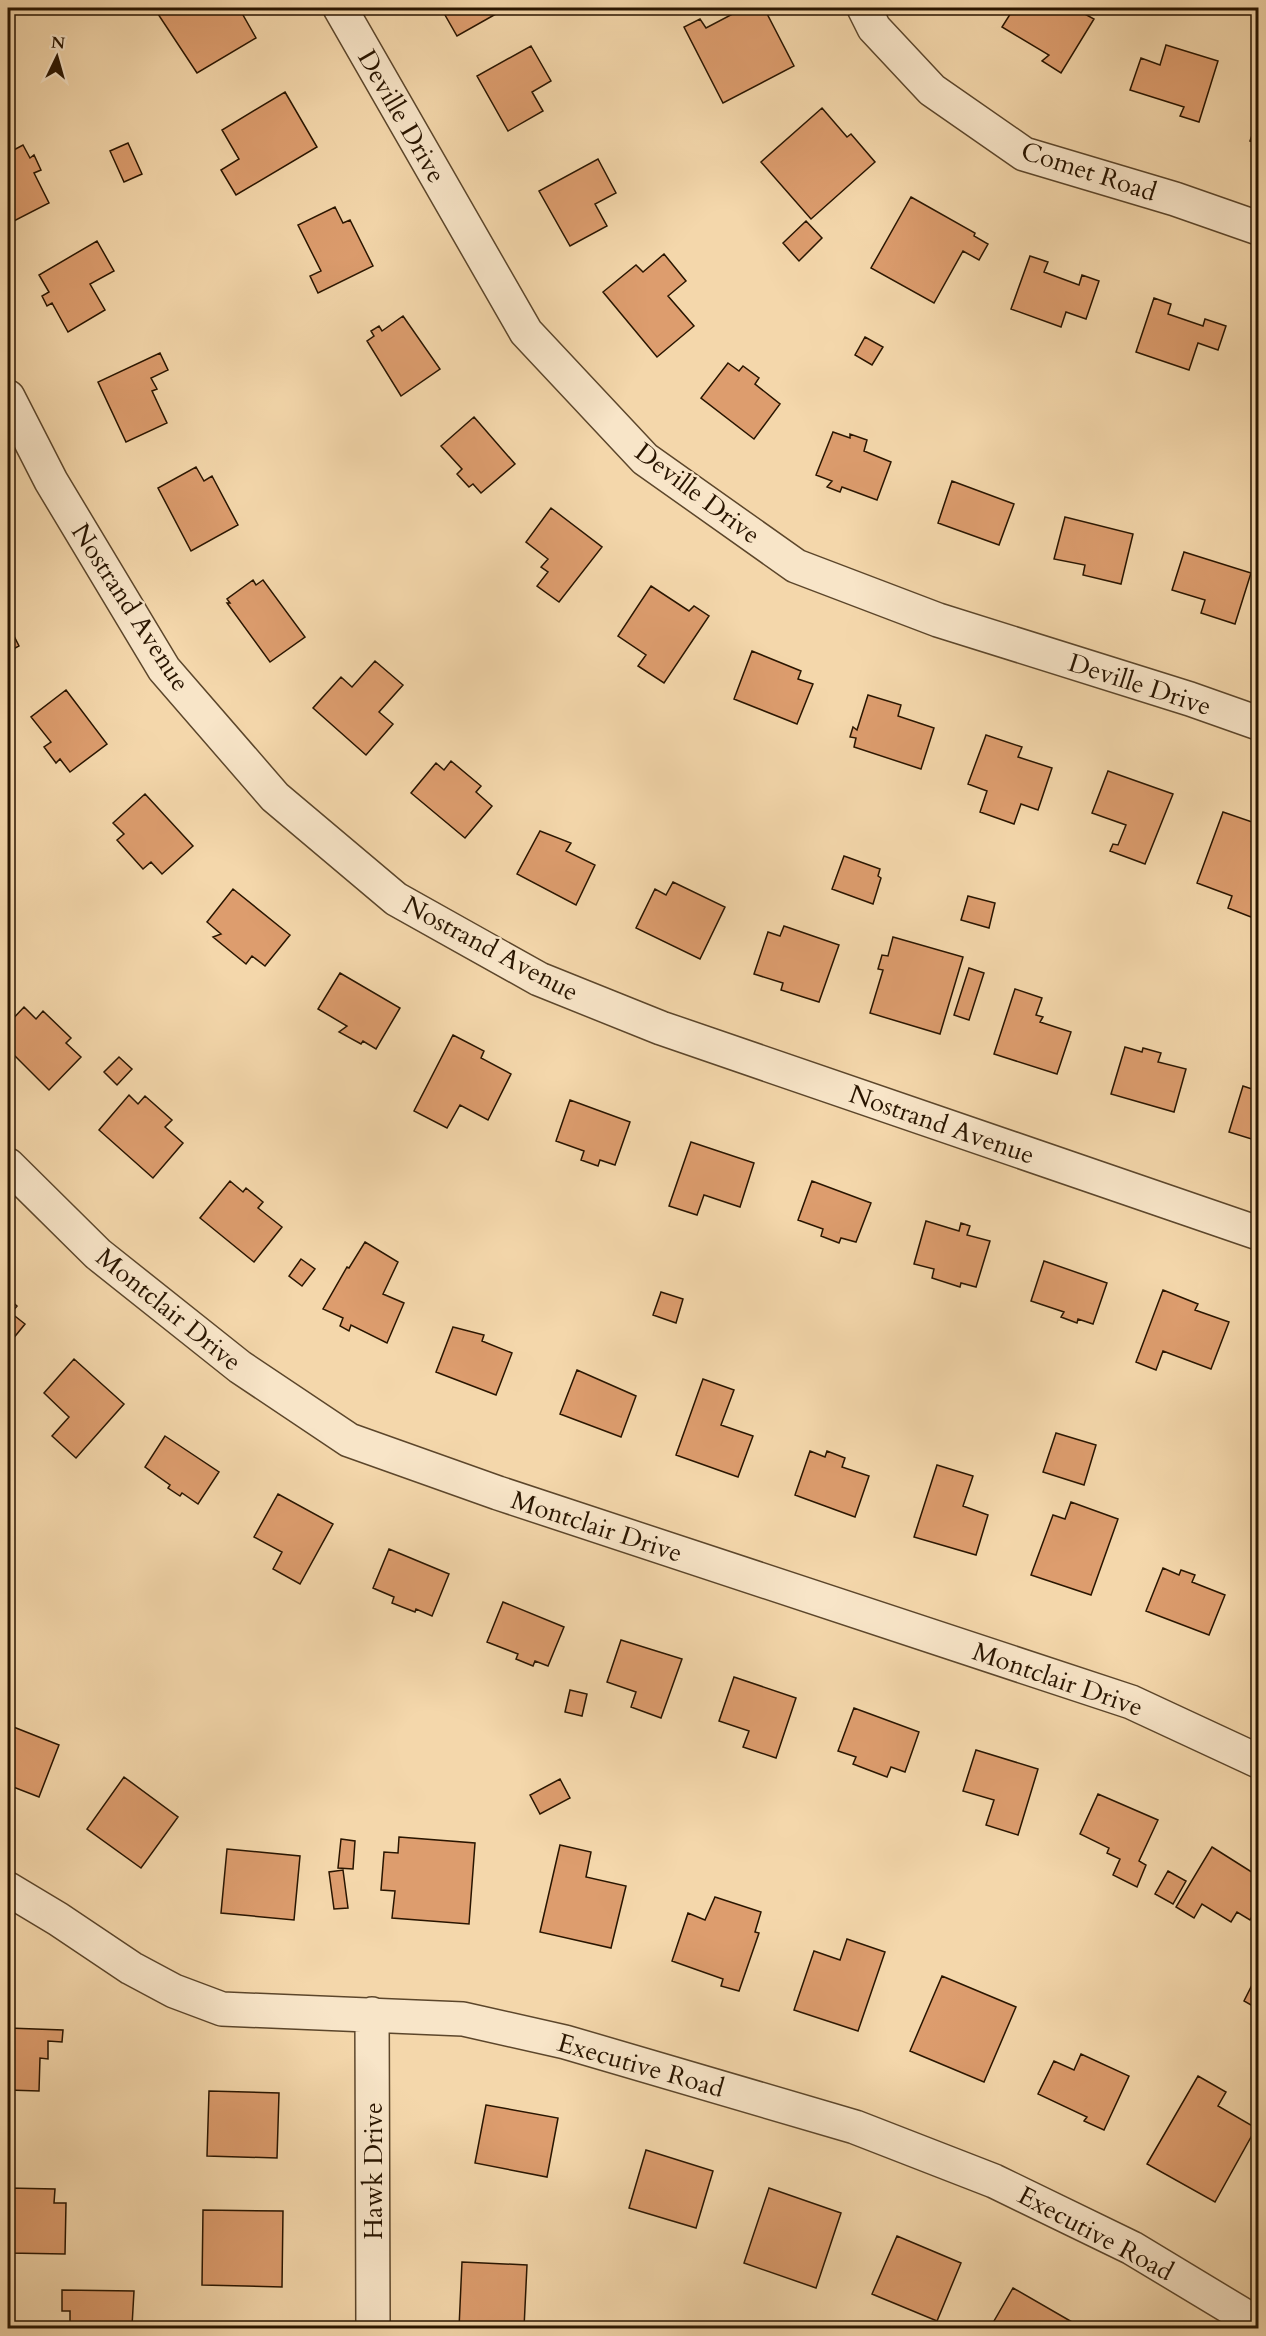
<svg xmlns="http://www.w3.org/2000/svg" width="1266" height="2336" viewBox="0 0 1266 2336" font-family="Cardo,serif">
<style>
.building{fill:#dd9d6e;stroke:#291500;stroke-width:1.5}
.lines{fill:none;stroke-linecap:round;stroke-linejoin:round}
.minor-casing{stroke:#5c462b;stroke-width:36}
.minor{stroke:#f8e5c8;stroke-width:33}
.labels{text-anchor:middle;stroke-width:4.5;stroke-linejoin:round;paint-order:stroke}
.street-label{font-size:26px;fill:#291500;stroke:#f8e5c8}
</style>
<rect width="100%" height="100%" fill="#f4d7ab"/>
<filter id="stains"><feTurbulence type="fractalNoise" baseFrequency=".00333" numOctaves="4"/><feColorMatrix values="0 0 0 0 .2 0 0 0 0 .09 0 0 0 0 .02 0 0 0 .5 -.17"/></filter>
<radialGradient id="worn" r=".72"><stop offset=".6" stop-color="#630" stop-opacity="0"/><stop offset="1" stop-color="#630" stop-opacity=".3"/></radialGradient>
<!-- building -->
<path class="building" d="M154 8H239L256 38 197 73Z
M441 8H501L503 10 457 36Z
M744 8H764L794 66 723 103 684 27 700 19 706 28Z
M1014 8H1074L1094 19 1061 73 1042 61 1049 55 1002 27Z
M1166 45 1218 61 1199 122 1180 116 1184 107 1130 90 1141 58 1160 65Z
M531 46 551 81 532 92 543 111 508 131 477 76Z
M285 92 317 147 236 195 221 170 239 159 222 130Z
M822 108 847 137 851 134 875 162 811 219 761 162Z
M1258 118V144L1250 141Z
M128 143 142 174 124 182 110 151Z
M23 145 30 158 34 155 41 170 34 173 49 203 10 223 8 218V153Z
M598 159 616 193 595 204 607 226 570 246 539 191Z
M911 197 975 233 974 236 988 244 979 260 963 251 934 303 871 268Z
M335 207 343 223 350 220 373 266 318 293 310 276 321 271 298 225Z
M806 221 822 238 799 261 783 243Z
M97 241 114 271 90 284 105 310 68 332 52 303 47 306 42 296 49 292 39 275Z
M664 254 686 281 668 296 694 326 657 357 603 292 636 265 643 272Z
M1030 256 1048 262 1044 272 1079 285 1082 275 1099 281 1086 319 1066 312 1061 327 1011 309Z
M1154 298 1171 304 1168 314 1203 326 1205 319 1226 326 1218 350 1198 343 1189 370 1136 352Z
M403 316 440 369 401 396 367 341 374 336 371 331 379 326 382 331Z
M865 337 883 347 872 365 855 355Z
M160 353 168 370 151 378 157 389 152 391 167 423 126 442 98 382Z
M728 363 739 371 743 366 759 378 755 384 780 404 754 439 701 398Z
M474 417 515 464 481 493 473 484 469 487 457 474 462 469 441 446Z
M833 432 850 438V434L867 440 864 451 891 462 877 500 842 487 840 492 827 487 832 481 816 475Z
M196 467 204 481 212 476 238 525 191 551 158 488Z
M952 481 1014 504 999 545 938 523Z
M551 508 602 547 559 602 537 586 548 572 541 567 548 559 526 542Z
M1065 517 1133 534 1121 584 1083 575 1085 565 1054 559Z
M1184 552 1251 573 1235 624 1201 613 1205 600 1172 590Z
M253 580 256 585 263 580 305 637 270 662 227 603H230L227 599Z
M651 586 689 611 694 606 709 616 664 683 638 666 646 655 618 636Z
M8 624 19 646 8 652Z
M752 651 801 671 798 679 813 684 797 724 734 699Z
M375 661 403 685 379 712 393 724 366 755 313 708 341 677 352 687Z
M66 690 107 744 70 772 60 759 56 763 44 747 51 742 31 717Z
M868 695 901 705 898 716 934 728 921 769 854 747 856 738 850 737 853 727 857 730Z
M986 735 1022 747 1018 757 1052 768 1038 810 1021 804 1014 824 980 812 987 791 968 784Z
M451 761 481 786 476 792 492 806 465 838 411 793 436 763 444 770Z
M1108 771 1173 794 1145 864 1110 851 1113 844 1118 845 1126 825 1092 813Z
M145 794 193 846 162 874 151 862 143 869 117 840 124 834 113 823Z
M1223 812 1258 824V903L1251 917 1228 908 1232 896 1197 883Z
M540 831 571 843 566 851 595 865 576 905 517 874Z
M844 856 880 869 878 876 881 878 873 904 832 889Z
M673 882 725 907 700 959 636 928 655 889 666 895Z
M233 889 290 935 265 966 252 956 246 964 213 937 221 934 207 922Z
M968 896 995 903 989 928 961 920Z
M784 926 839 945 819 1002 781 990 783 983 754 974 768 932 780 936Z
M893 937 963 957 940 1034 870 1013 883 970 878 969 882 955 888 956Z
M969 968 984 973 969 1020 954 1015Z
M340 973 400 1008 376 1049 363 1041 361 1044 339 1032 347 1026 318 1009Z
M1015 989 1042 998 1036 1015 1043 1017 1040 1022 1071 1032 1057 1074 994 1054Z
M24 1007 36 1019 43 1011 71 1038 66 1043 81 1057 49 1090 8 1049V1024Z
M453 1035 484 1051 481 1058 511 1074 488 1120 460 1105 447 1128 414 1111Z
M1125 1047 1142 1052 1143 1048 1161 1053 1158 1062 1186 1069 1174 1112 1111 1094Z
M119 1057 132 1069 117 1085 104 1072Z
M1243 1086 1258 1091V1141L1229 1132Z
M129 1095 138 1104 145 1096 172 1120 165 1127 183 1143 153 1178 99 1130Z
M570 1100 630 1122 615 1165 600 1160 598 1166 581 1160 584 1151 556 1141Z
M691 1142 754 1163 740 1207 704 1195 697 1215 669 1206Z
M230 1181 243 1192 246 1188 263 1202 258 1208 282 1227 254 1262 200 1218Z
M812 1181 871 1203 856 1242 841 1238 839 1243 821 1236 823 1229 798 1220Z
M926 1221 959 1231 961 1223 970 1226 967 1235 990 1241 976 1287 961 1283 960 1287 932 1278 934 1269 914 1264Z
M365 1242 398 1262 383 1294 404 1303 387 1343 351 1325 349 1331 340 1326 343 1318 323 1309 347 1267 349 1268Z
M301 1259 315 1269 302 1286 289 1276Z
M1044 1261 1107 1283 1093 1324 1078 1319 1077 1323 1061 1317 1064 1312 1031 1301Z
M1163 1290 1198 1304 1195 1310 1229 1322 1211 1369 1163 1351 1156 1370 1136 1362Z
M661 1292 683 1299 676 1323 653 1315Z
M8 1298 17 1306 11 1313 25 1324 8 1345Z
M453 1327 484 1335 482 1341 512 1353 496 1395 436 1372Z
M74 1359 124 1404 76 1458 52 1436 69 1417 44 1393Z
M577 1370 636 1396 621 1437 560 1414Z
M703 1379 734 1390 721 1425 753 1436 738 1477 676 1455Z
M1056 1433 1096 1445 1084 1485 1043 1472Z
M165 1436 219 1472 198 1504 182 1493 180 1496 168 1488 170 1485 145 1467Z
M810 1451 825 1457 827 1451 845 1458 842 1467 869 1476 855 1517 795 1495Z
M937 1465 973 1476 963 1506 988 1515 976 1555 914 1537Z
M278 1494 333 1524 300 1584 273 1569 282 1552 254 1537Z
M1071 1502 1118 1519 1091 1595 1031 1575 1053 1515 1065 1519Z
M389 1549 449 1574 432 1616 416 1609 415 1612 392 1603 394 1597 373 1588Z
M1163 1568 1179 1575 1181 1570 1195 1575 1192 1582 1225 1595 1209 1635 1146 1611Z
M503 1602 564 1627 548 1666 535 1661 533 1666 516 1659 518 1654 487 1642Z
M621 1640 682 1659 661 1718 631 1707 636 1692 607 1682Z
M734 1677 796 1698 776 1758 743 1747 749 1731 719 1721Z
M570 1690 587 1694 582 1716 565 1712Z
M854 1708 919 1732 905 1772 891 1767 887 1777 853 1764 856 1757 838 1751Z
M11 1726 59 1745 39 1797 8 1785V1733Z
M976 1750 1038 1769 1018 1835 986 1825 994 1800 963 1791Z
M124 1777 178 1817 141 1868 87 1829Z
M560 1779 570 1798 540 1814 530 1795Z
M1098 1794 1158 1820 1139 1861 1146 1865 1137 1887 1113 1875 1120 1859 1107 1853 1109 1848 1080 1834Z
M399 1837 475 1843 469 1924 392 1918 395 1891 381 1890 384 1852 398 1853Z
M341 1839 355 1841 353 1869 338 1868Z
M560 1845 591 1852 586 1877 626 1886 611 1948 540 1932Z
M1212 1847 1258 1876V1906L1250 1920 1237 1912 1231 1922 1202 1904 1194 1918 1176 1907Z
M227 1849 300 1856 294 1920 221 1913Z
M343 1870 348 1908 334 1909 329 1872Z
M1168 1871 1186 1881 1173 1904 1155 1894Z
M715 1897 761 1912 755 1932 759 1933 739 1991 721 1986 723 1979 672 1961 688 1913 705 1920Z
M847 1939 885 1952 858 2031 794 2010 814 1951 840 1960Z
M942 1976 1016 2007 984 2082 910 2051Z
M1256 1977 1258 1978V2009L1244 2001Z
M8 2028 63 2030 62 2042 48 2041V2059L40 2058 39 2091 8 2090Z
M1081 2054 1129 2076 1104 2130 1084 2121 1087 2117 1038 2094 1054 2061 1074 2070Z
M1198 2076 1226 2092 1218 2106 1256 2128 1215 2202 1147 2164Z
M209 2091 279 2093 277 2158 207 2156Z
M486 2105 558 2118 547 2177 475 2163Z
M646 2150 713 2171 696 2228 629 2208Z
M8 2188 55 2189 54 2203H66L65 2254 8 2253Z
M769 2188 841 2213 816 2288 744 2263Z
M203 2210 283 2211 282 2287 202 2285Z
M897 2236 961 2263 937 2321 872 2294Z
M462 2262 527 2265 524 2328H459Z
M1013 2288 1079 2326 1077 2328H990Z
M62 2290 134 2291 132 2326 70 2323V2311H62Z
M11 2322 58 2323V2328H11Z"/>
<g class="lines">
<defs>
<path id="minor" d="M340 8 526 332 645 459 796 566 938 620 1190 699 1258 723
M864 8 874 28 932 90 1024 154 1175 199 1258 228
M8 397 51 481 164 669 275 797 396 899 539 979 661 1028 1258 1233
M8 1165 98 1254 240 1367 349 1440 498 1493 1131 1702 1258 1761
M8 1889 58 1919 131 1968 174 1991 222 2009 463 2019 565 2042 855 2127 994 2181 1132 2248 1258 2324
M372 2014 373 2328"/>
</defs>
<!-- minor casing -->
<use href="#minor" class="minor-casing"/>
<!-- minor -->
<use href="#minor" class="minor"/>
</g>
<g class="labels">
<!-- street labels -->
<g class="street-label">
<text transform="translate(402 116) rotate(60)" y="9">Deville Drive</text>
<text transform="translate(1089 171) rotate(18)" y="9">Comet Road</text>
<text transform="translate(698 493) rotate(37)" y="9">Deville Drive</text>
<text transform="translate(131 607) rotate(57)" y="9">Nostrand Avenue</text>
<text transform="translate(1140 684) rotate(18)" y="9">Deville Drive</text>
<text transform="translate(491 948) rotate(28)" y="9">Nostrand Avenue</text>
<text transform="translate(942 1124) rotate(19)" y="9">Nostrand Avenue</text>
<text transform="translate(169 1309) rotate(39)" y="9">Montclair Drive</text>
<text transform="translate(597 1526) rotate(18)" y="9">Montclair Drive</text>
<text transform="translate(1058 1679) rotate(19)" y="9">Montclair Drive</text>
<text transform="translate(641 2065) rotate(16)" y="9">Executive Road</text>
<text transform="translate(373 2171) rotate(-90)" y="9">Hawk Drive</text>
<text transform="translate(1096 2233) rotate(28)" y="9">Executive Road</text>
</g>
</g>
<!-- margin -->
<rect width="1266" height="2336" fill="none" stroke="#f4d7ab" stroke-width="30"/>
<rect x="9" y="9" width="1248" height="2318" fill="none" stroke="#291500" stroke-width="3"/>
<rect x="15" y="15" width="1236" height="2306" fill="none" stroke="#291500" stroke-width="1.5"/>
<!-- north arrow -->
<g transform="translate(57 57) rotate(5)" stroke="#f8e5c8" stroke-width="4.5" paint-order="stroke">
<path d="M0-4.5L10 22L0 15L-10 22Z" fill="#291500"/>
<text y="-9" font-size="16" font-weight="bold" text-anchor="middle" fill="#291500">N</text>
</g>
<rect width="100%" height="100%" filter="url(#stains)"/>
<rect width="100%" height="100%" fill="url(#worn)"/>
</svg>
